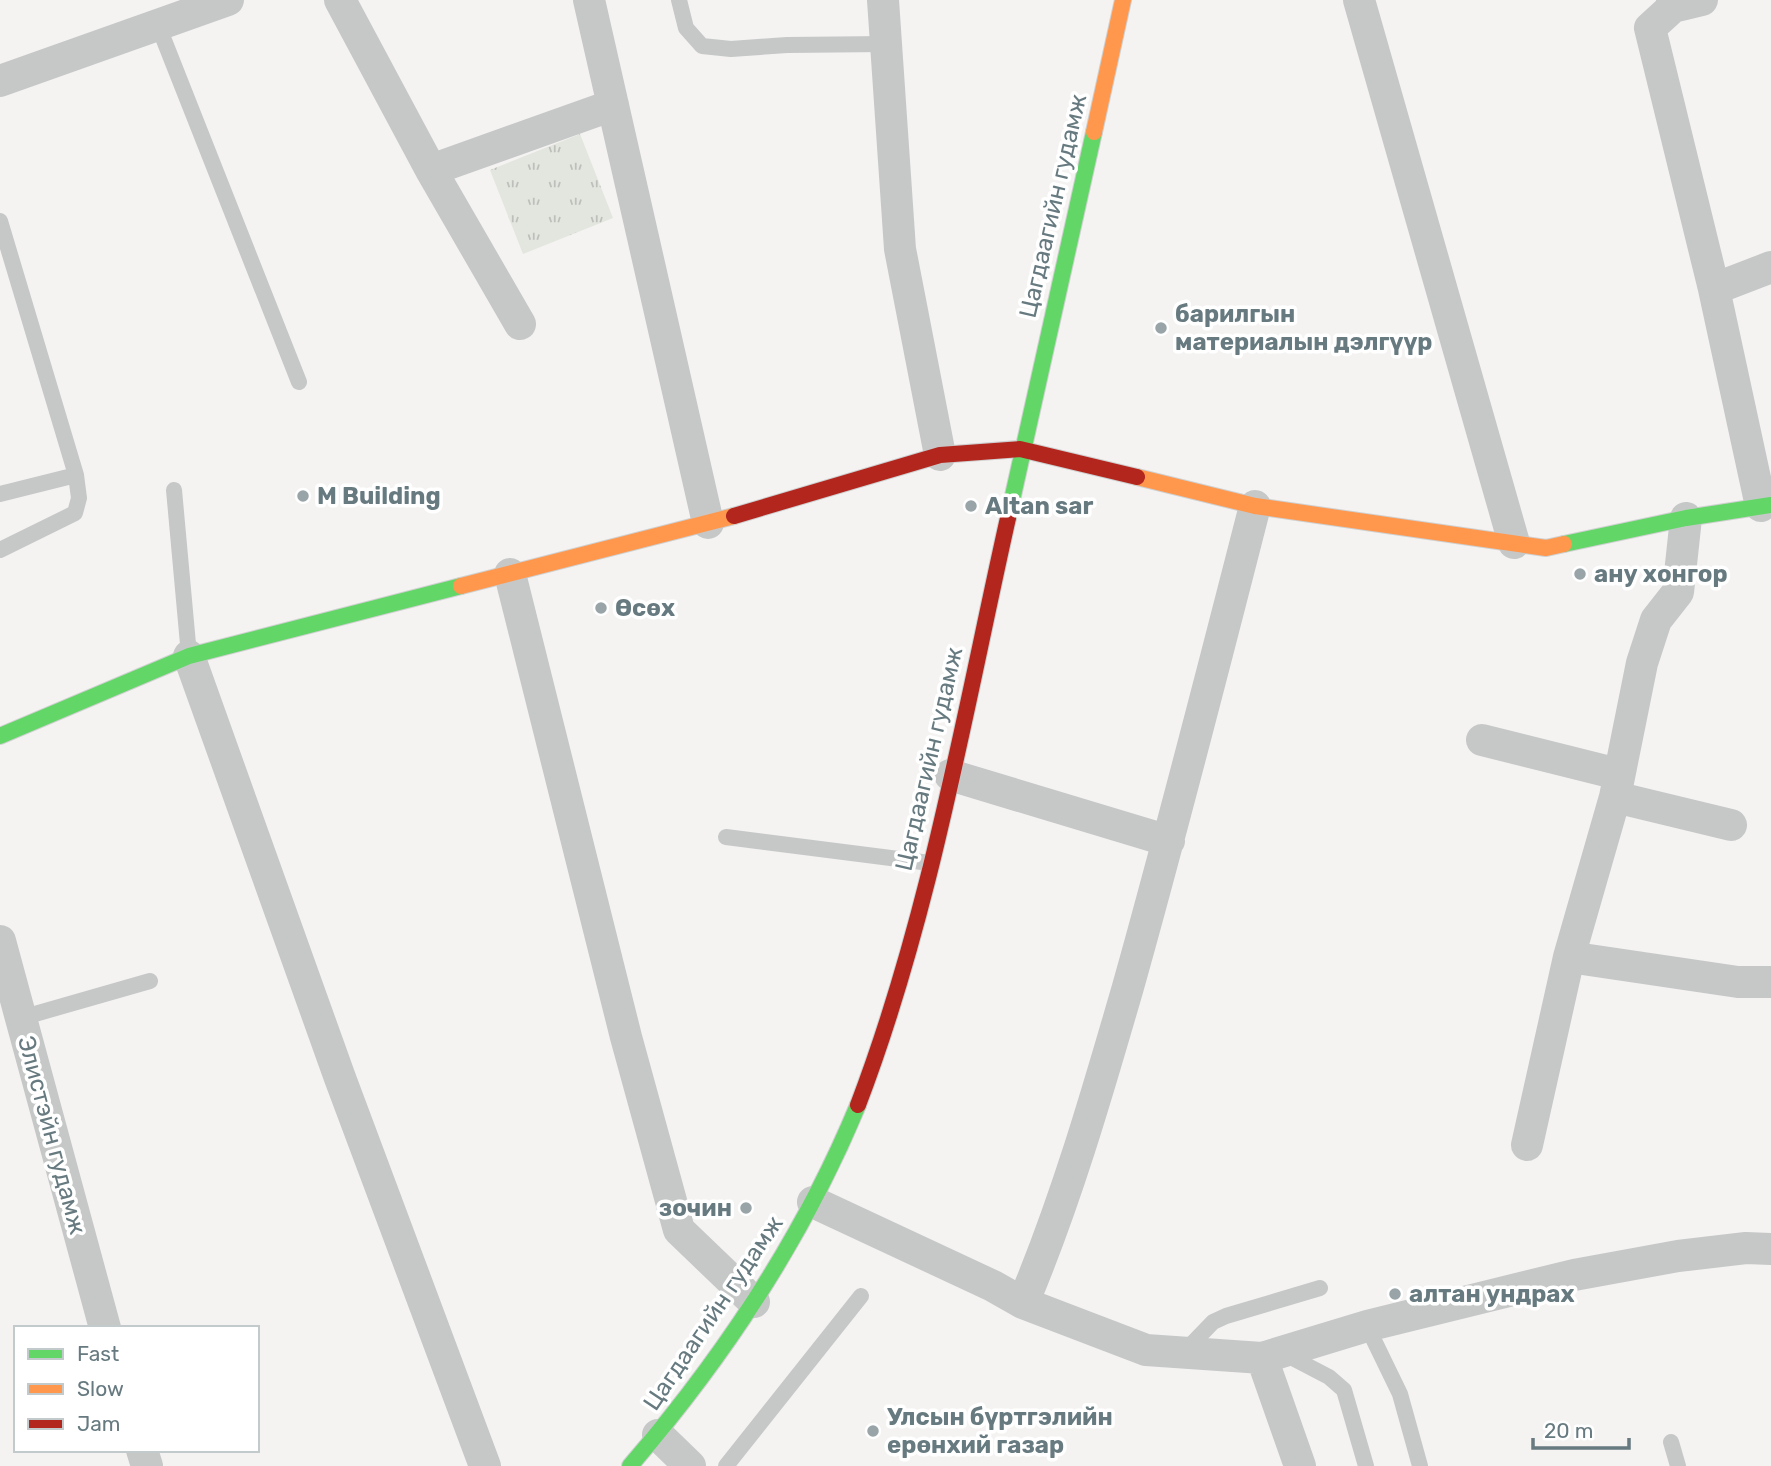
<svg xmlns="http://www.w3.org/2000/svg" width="1771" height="1466" viewBox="0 0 1771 1466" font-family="Rubik,sans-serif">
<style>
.grass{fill:url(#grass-tufts)}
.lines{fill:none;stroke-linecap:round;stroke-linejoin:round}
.fast-casing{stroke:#cfd0d0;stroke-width:18}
.slow-casing{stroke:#cfd0d0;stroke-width:18}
.jam-casing{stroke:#cfd0d0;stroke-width:18}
.lane{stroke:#c6c8c8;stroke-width:16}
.street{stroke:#c6c8c8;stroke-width:32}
.fast{stroke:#63d668;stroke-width:16}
.slow{stroke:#ff974d;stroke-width:16}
.jam{stroke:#b3261e;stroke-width:16}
.poi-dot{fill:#98a4a8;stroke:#fff;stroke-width:2.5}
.labels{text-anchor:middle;stroke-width:7;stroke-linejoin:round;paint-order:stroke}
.street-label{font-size:24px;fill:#667a80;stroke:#fff}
.poi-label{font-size:24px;font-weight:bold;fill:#667a80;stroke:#fff;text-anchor:start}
</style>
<defs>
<pattern id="grass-tufts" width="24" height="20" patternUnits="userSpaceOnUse" patternTransform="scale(1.75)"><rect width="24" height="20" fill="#e3e5df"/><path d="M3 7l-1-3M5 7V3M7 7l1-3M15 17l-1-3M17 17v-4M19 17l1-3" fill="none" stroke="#bcbfba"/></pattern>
</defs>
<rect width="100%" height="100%" fill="#f4f3f2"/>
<!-- grass -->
<path class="grass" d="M580 134 613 218 523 254 490 170Z"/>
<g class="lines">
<defs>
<path id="fast" d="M1008 518 1094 132
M1564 544 1686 518 1771 505
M0 736 189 656 461 586
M630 1466C724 1357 803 1238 858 1105"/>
<path id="slow" d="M1094 132 1123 0
M1137 477 1255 506 1546 548 1564 544
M461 586 734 516"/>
<path id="jam" d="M734 516 940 455 1020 449 1137 477
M858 1105C930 916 964 714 1008 518"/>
</defs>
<!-- fast casing -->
<use href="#fast" class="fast-casing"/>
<!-- slow casing -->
<use href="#slow" class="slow-casing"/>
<!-- jam casing -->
<use href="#jam" class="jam-casing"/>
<!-- lane -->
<path class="lane" d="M679 0 686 28 702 46 731 49 787 45 886 44
M158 25 299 382
M0 221 76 475 79 498 75 513 0 550
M174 490 189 655
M0 494 76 475
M726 837 930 863
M21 1018 150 981
M1367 1326 1400 1394 1420 1466
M1185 1351 1213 1322 1226 1316 1320 1288
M1283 1353 1329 1377 1344 1390 1366 1466
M1671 1442 1678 1466
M726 1466 861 1296"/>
<!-- street -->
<path class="street" d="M340 0 431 170 520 324
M589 0 708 523
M883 0 900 249 940 455
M1359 0 1514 543
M1672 0 1673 7 1650 28 1714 289 1761 506
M1673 7 1702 0
M0 81 228 0
M431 170 613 105
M1714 289 1771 267
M510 574 626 1037 679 1230 754 1302
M189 656 340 1078 485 1466
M1482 740 1618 774
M950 775 1169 841
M1615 797 1731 825
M0 941 105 1328
M1569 957 1738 982H1771
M1527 1145 1569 957 1615 797 1642 663 1656 620 1678 592 1686 518
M813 1202 993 1286 1023 1303 1146 1350 1262 1358 1300 1466
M1023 1303C1066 1201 1097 1094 1128 987 1173 827 1214 666 1255 506
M1262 1358 1367 1326 1574 1275 1678 1256 1746 1248 1771 1249
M658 1435 690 1466
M142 1450 147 1466"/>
<!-- fast -->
<use href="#fast" class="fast"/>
<!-- slow -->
<use href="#slow" class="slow"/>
<!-- jam -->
<use href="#jam" class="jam"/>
</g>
<!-- markers -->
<g class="poi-dot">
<circle cx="1161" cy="328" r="7"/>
<circle cx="303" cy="496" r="7"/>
<circle cx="971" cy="506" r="7"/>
<circle cx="1580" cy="574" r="7"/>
<circle cx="601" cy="608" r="7"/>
<circle cx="746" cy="1208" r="7"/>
<circle cx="1395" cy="1294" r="7"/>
<circle cx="873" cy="1431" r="7"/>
</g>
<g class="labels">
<!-- street labels -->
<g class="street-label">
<text transform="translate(1053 206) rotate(-77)" y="8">Цагдаагийн гудамж</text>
<text transform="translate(929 759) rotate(-77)" y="8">Цагдаагийн гудамж</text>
<text transform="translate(52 1135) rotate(75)" y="8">Элистэйн гудамж</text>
<text transform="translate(713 1313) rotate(-56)" y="8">Цагдаагийн гудамж</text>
</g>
<!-- poi labels -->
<g class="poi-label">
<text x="1175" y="322">барилгын<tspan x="1175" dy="28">материалын дэлгүүр</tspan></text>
<text x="317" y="504">M Building</text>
<text x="985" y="514">Altan sar</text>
<text x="1594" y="582">ану хонгор</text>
<text x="615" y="616">Өсөх</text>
<text x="732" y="1216" text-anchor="end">зочин</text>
<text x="1409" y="1302">алтан ундрах</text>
<text x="887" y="1425">Улсын бүртгэлийн<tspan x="887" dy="28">ерөнхий газар</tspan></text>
</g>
</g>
<!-- legend -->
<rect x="14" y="1326" width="245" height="126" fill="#ffffff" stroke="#c2cacc" stroke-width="2"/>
<rect x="28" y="1349" width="35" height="10" fill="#63d668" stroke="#c2cacc" stroke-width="2"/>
<text x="77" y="1361" font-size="21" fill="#667a80">Fast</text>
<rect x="28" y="1384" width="35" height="10" fill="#ff974d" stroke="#c2cacc" stroke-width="2"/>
<text x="77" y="1396" font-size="21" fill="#667a80">Slow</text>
<rect x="28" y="1419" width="35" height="10" fill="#b3261e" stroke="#c2cacc" stroke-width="2"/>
<text x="77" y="1431" font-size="21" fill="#667a80">Jam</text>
<!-- scale -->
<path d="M1533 1438v10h96v-10" fill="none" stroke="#667a80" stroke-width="3.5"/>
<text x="1544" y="1438" font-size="21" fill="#667a80" stroke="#ffffff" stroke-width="5" paint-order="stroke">20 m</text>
</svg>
